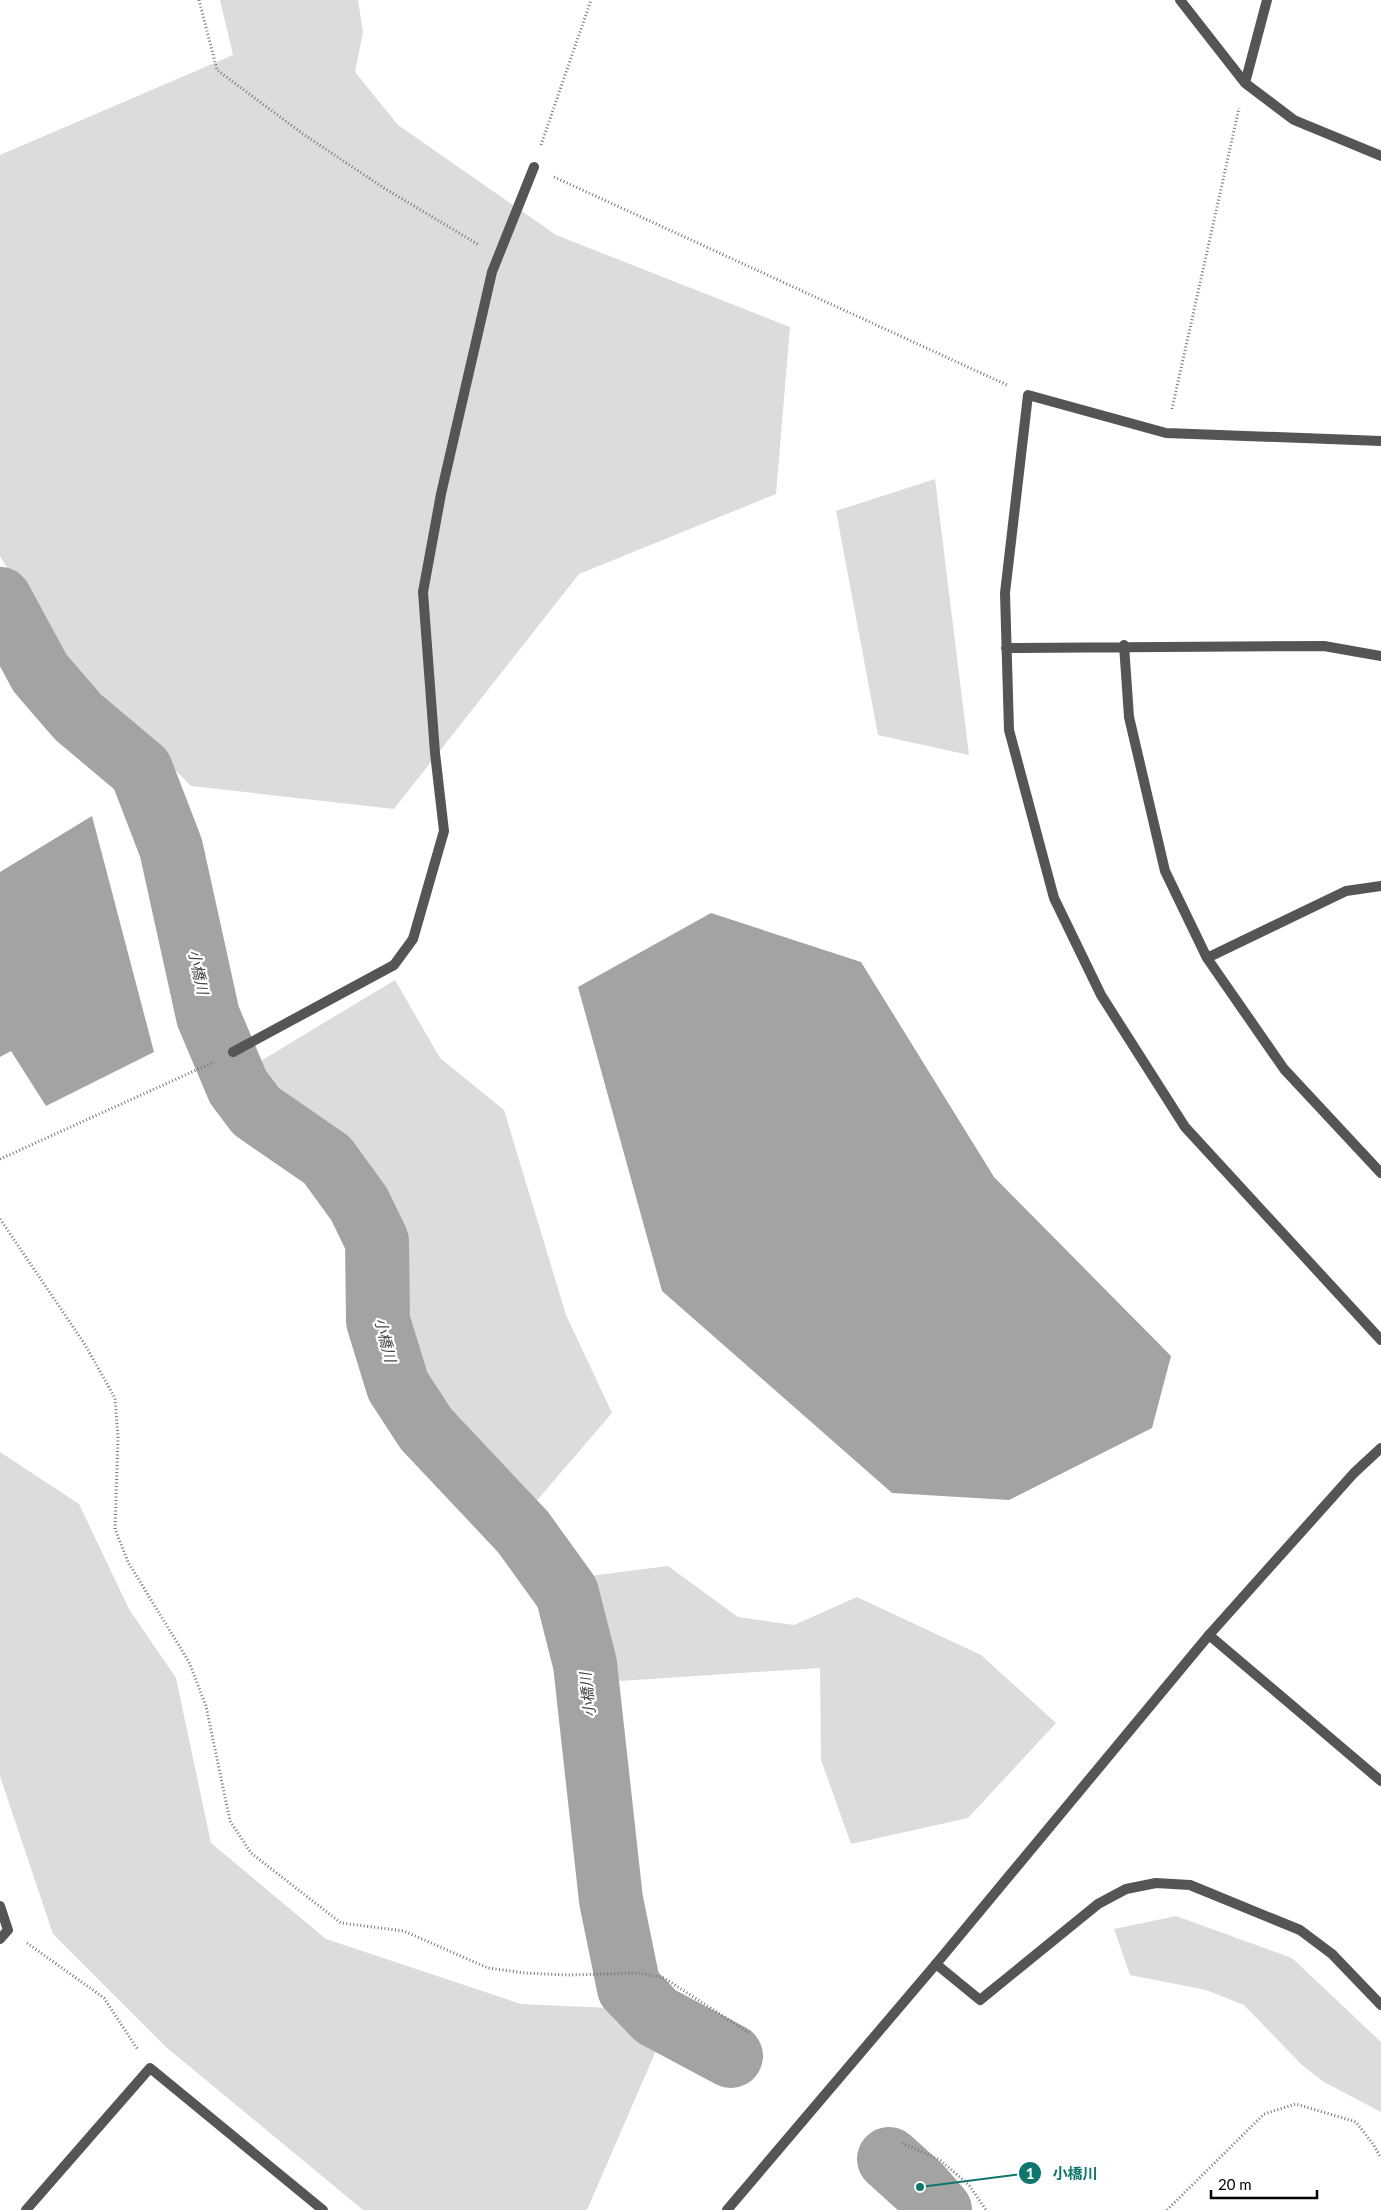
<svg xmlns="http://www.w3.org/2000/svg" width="1381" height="2210" viewBox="0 0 1381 2210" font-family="Lato,'Noto Sans JP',sans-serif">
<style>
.green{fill:#dcdcdc}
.water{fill:#a3a3a3}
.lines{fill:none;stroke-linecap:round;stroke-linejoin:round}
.river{stroke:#a3a3a3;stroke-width:64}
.path{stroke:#777;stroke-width:3;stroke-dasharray:1 2.5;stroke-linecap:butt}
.minor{stroke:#555;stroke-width:10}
.tertiary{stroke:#555;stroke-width:10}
.labels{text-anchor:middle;stroke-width:4.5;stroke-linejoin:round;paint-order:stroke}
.water-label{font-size:15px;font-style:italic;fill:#444;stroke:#fff}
.leader{fill:none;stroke:#0f766e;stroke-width:2}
.callout-dot{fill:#0f766e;stroke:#fff;stroke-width:2}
.mark-label{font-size:15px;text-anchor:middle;font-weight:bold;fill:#fff}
.callout-label{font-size:15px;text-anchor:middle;font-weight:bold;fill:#0f766e;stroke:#fff;stroke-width:4.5;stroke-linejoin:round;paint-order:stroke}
</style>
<rect width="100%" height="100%" fill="#fff"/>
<!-- green -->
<path class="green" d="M220 0H358L363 32 355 72 398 125 556 235 790 327 776 494 579 574 394 809 191 786 54 647 0 556V155L233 55Z
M935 479 969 755 878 735 836 511Z
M395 980 440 1058 504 1110 566 1315 612 1413 533 1505 447 1429 399 1335 379 1205 289 1114 254 1065Z
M0 1452 79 1504 129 1609 176 1678 211 1843 326 1939 521 2004 610 2008 658 2046 587 2210H363L166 2047 53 1934 0 1776Z
M668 1566 738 1617 794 1625 857 1597 981 1655 1056 1723 968 1818 851 1844 821 1760 820 1668 619 1681 582 1577Z
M1176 1916 1292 1958 1381 2042V2112L1324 2082 1302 2065 1244 2005 1206 1990 1130 1975 1114 1929Z"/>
<!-- water -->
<path class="water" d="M92 816 154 1052 46 1106 11 1051 0 1057V872Z
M711 913 861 962 994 1177 1171 1356 1152 1428 1009 1500 892 1493 662 1291 578 987Z"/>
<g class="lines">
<!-- river -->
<path class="river" d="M0 599 40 673 78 717 141 770 171 848 208 1016 238 1087 256 1111 327 1160 359 1204 377 1241 378 1321 398 1386 426 1429 523 1532 567 1593 585 1664 611 1900 629 1988 656 2016 731 2056
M889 2159 920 2187 940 2210"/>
<!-- path -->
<path class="path" d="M199 0 217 70 303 134 384 188 479 245
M541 145 591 0
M554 177 1007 385
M1172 409 1239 108
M0 1159 214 1062
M0 1219 84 1343 115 1398 118 1437 115 1529 128 1562 189 1662 206 1706 230 1821 251 1853 341 1923 404 1931 488 1968 525 1973 568 1975 639 1973 664 1978 751 2034
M27 1943 104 1998 138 2050
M902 2143 940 2160 969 2185 986 2210
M1167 2210 1264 2114 1296 2104 1356 2122 1373 2144 1381 2158"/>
<!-- minor -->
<path class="minor" d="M1180 0 1245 83 1294 120 1381 156
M1245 83 1267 0
M1381 441 1166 433 1028 395 1005 593 1009 730 1054 898 1101 995 1185 1127 1381 1340
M1124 645 1129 717 1165 871 1207 958 1284 1069 1381 1173
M1006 648 1324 646 1381 656
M1207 958 1346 891 1381 886
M233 1052 394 965 413 939 444 831 435 753 423 592 441 494 492 272 534 167
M1209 1635 1381 1781
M0 1906 8 1930 0 1939
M936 1964 980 2000 1098 1904 1126 1889 1156 1883 1190 1885 1300 1930 1332 1954 1381 2005"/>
<!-- tertiary -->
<path class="tertiary" d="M26 2210 150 2068 323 2210
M727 2210 936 1964 1209 1635 1354 1473 1381 1448"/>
</g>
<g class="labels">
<!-- water labels -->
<g class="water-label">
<text transform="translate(198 972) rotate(78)" y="5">小橋川</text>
<text transform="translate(385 1340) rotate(76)" y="5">小橋川</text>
<text transform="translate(588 1695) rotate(-96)" y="5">小橋川</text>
</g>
</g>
<!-- callouts -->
<path class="leader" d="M920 2187L1030 2173"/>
<g class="callout-dot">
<circle cx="920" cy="2187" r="5"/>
<circle cx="1030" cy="2173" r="12"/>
</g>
<g class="mark-label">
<text x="1030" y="2179">1</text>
</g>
<g class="callout-label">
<text x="1075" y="2179">小橋川</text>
</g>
<!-- scale -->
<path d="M1211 2190v8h106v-8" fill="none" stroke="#000000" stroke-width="2.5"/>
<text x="1218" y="2190" font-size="15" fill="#000000" stroke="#ffffff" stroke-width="4" paint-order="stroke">20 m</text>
</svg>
